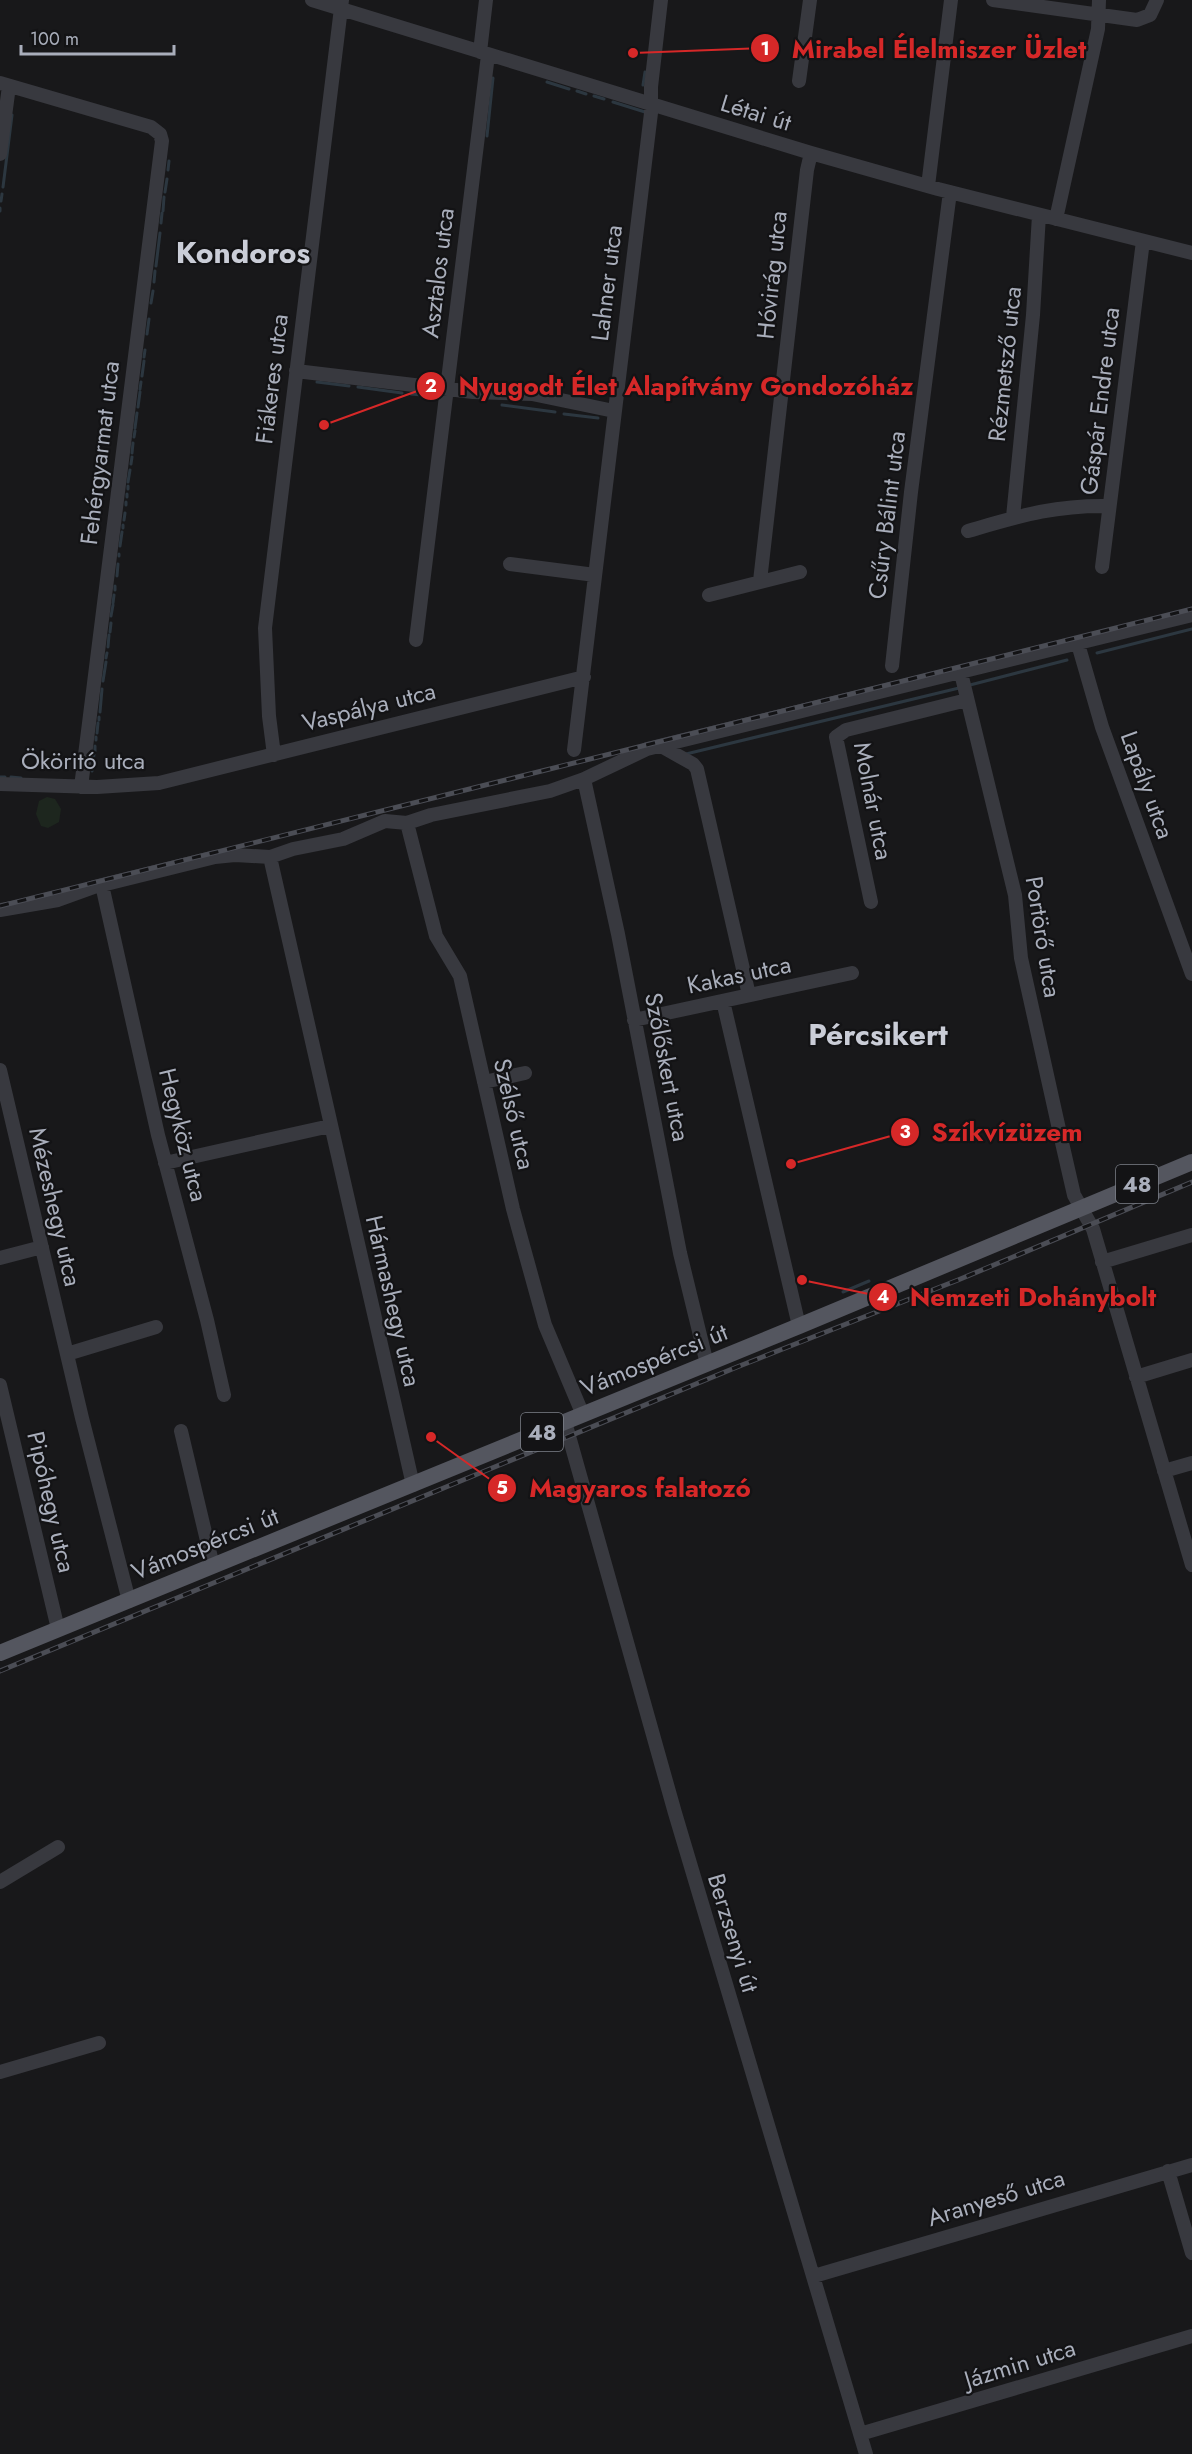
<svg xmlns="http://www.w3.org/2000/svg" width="1192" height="2454" viewBox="0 0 1192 2454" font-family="Jost,sans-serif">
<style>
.green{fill:#1d261e}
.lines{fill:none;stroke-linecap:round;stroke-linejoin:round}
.stream{stroke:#2c3740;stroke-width:3}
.minor{stroke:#38393f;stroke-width:14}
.major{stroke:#54565f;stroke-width:16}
.rail-casing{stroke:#4b4d55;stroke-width:5}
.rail{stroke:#131315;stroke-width:3;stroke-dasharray:9;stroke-linecap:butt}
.labels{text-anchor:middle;stroke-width:4.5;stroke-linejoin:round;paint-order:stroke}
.shield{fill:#131315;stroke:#7c8089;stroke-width:1.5}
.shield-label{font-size:22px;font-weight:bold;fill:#a9aebb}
.street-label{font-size:24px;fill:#a9aebb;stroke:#131315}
.district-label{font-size:30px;font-weight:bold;fill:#cacdd7;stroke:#131315}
.leader{fill:none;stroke:#d62828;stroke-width:2}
.callout-dot{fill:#d62828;stroke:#131315;stroke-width:2}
.mark-label{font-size:18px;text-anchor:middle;font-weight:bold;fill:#fff}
.callout-label{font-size:26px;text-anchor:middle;font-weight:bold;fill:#d62828;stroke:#131315;stroke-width:4.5;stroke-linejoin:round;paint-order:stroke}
</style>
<rect width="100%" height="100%" fill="#18181a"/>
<!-- green -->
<path class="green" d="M47 797 55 799 61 809 59 822 48 828 41 826 36 814 39 801Z"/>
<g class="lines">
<!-- stream -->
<path class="stream" d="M547 82 569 89
M643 85 645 72
M577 91 586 94
M594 96 604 99
M613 102 645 112
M487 136 493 78
M168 170 169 161
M3 187 12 115
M165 192 167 179
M1 201 2 194
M0 211V208
M163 211 164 197
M161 223 162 213
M156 266 160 233
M154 282 155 271
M151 303 153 291
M147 334 149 319
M144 357 145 350
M142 376 144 361
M317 382 349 386
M358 387 402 393
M140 389 141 382
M411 394 432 396
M502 405 555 412
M138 407 140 392
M564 414 598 418
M135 428 137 413
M134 437 135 431
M132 453 133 443
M131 464 132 457
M128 482 130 470
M128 489V486
M127 497V494
M126 505V502
M124 520 125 513
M123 528V525
M120 546 122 532
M119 556V554
M117 576 118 564
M115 590V586
M113 603 114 595
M111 616 113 605
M110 632 111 623
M108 647 109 635
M1097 653 1192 629
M106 658 107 653
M103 681 106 662
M970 685 1067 660
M100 712 102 689
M99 720V717
M97 733 98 723
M96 740V737
M95 751V746
M686 754 959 688
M92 771 94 754
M0 777H5
M11 777 21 778
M843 1292 869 1281"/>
<!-- minor -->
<path class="minor" d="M312 0 811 153 938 189 1192 253
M993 0 1137 20 1150 15 1157 0
M480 52 486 0
M799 81 810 0
M0 83 151 127 160 134 162 141 81 787
M0 154 9 86
M928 186 951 0
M1056 219 1098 29 1099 0
M296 371 473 392 532 394 614 411
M1013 517 1033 315 1039 215
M968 531C1020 516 1054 505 1109 506
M510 564 595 575
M1102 567 1143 241
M760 581 807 170 811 153
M709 595 800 572
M416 640 488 55
M1078 644 1102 727 1192 974
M892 666 911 492 950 192
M961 673 1015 895 1021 958 1063 1147 1074 1195 1093 1229 1192 1565
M661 746 693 764 697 769 749 995
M574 750 651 113V87L661 0
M274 755 269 716 265 628 342 0
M584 779 618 934 680 1253 707 1364
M0 784 97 787 159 783 584 677
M407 823 436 936 460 976 513 1209 545 1325 583 1415
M270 857 413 1485
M102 885 158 1135 207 1320 224 1395
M871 902 836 737 846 730 967 700
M0 910 58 900 94 887 215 857 235 855 270 857 293 849 343 839 385 821 407 823 431 815 550 791 584 779 647 749 1192 615
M723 1001 799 1326
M634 1020 852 973
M0 1070 82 1418 129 1601
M484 1082 525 1073
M165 1163 330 1126
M0 1258 42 1247
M1102 1262 1192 1235
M67 1354 156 1327
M1136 1377 1192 1360
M0 1385 58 1629
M565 1422 675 1813 866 2454
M181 1431 213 1566
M1164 1471 1192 1463
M0 1882 58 1847
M0 2072 99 2043
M1168 2171 1192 2253
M814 2276 1192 2165
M860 2434 1192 2336"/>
<!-- major -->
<path class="major" d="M0 1653 799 1326 1192 1162"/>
<defs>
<path id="rail" d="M0 906 1192 609
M0 1671 737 1367 958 1280 1192 1182"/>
</defs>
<!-- rail casing -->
<use href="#rail" class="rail-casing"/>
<!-- rail -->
<use href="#rail" class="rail"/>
</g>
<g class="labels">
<!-- shield labels -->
<g class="shield">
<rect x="1116" y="1165" width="42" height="38" rx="4.5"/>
<rect x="521" y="1413" width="42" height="38" rx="4.5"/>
</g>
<g class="shield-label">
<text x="1137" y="1192">48</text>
<text x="542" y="1440">48</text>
</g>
<!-- street labels -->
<g class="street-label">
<text transform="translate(756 113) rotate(17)" y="8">Létai út</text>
<text transform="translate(438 273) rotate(-83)" y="8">Asztalos utca</text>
<text transform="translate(772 275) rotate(-84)" y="8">Hóvirág utca</text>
<text transform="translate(607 283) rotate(-83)" y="8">Lahner utca</text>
<text transform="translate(1005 364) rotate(-84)" y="8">Rézmetsző utca</text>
<text transform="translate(272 379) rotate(-83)" y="8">Fiákeres utca</text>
<text transform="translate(1100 401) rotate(-83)" y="8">Gáspár Endre utca</text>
<text transform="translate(100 453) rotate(-83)" y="8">Fehérgyarmat utca</text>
<text transform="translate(887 515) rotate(-83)" y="8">Csűry Bálint utca</text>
<text transform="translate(369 707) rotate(-14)" y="8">Vaspálya utca</text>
<text x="83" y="769">Ököritó utca</text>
<text transform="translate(1147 785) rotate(70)" y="8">Lapály utca</text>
<text transform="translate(873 801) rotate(79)" y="8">Molnár utca</text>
<text transform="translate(1043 937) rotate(81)" y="8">Portörő utca</text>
<text transform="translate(739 975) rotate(-12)" y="8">Kakas utca</text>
<text transform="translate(667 1067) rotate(79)" y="8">Szőlőskert utca</text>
<text transform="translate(514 1114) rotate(77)" y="8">Szélső utca</text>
<text transform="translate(183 1135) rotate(76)" y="8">Hegyköz utca</text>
<text transform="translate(55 1207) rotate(77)" y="8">Mézeshegy utca</text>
<text transform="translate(393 1301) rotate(77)" y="8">Hármashegy utca</text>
<text transform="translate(654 1360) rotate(-22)" y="8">Vámospércsi út</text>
<text transform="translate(51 1502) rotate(77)" y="8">Pipóhegy utca</text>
<text transform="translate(205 1544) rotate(-22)" y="8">Vámospércsi út</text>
<text transform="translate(733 1933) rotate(73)" y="8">Berzsenyi út</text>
<text transform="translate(996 2198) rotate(-17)" y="8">Aranyeső utca</text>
<text transform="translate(1020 2364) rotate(-17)" y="8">Jázmin utca</text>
</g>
<!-- district labels -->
<g class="district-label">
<text x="243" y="263">Kondoros</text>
<text x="878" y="1045">Pércsikert</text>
</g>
</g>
<!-- callouts -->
<path class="leader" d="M633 53L765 48M324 425L431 386M791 1164L905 1132M802 1280L883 1297M431 1437L502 1488"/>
<g class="callout-dot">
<circle cx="633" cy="53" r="6"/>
<circle cx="324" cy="425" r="6"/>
<circle cx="791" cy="1164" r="6"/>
<circle cx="802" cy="1280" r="6"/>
<circle cx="431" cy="1437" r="6"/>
<circle cx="765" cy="48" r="15"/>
<circle cx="431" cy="386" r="15"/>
<circle cx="905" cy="1132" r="15"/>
<circle cx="883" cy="1297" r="15"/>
<circle cx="502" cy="1488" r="15"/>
</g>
<g class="mark-label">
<text x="765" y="55">1</text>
<text x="431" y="392">2</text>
<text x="905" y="1138">3</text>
<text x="883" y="1303">4</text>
<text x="502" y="1494">5</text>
</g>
<g class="callout-label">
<text x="939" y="58">Mirabel Élelmiszer Üzlet</text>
<text x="686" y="395">Nyugodt Élet Alapítvány Gondozóház</text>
<text x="1007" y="1141">Szíkvízüzem</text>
<text x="1033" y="1306">Nemzeti Dohánybolt</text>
<text x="640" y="1497">Magyaros falatozó</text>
</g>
<!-- scale -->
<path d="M21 45v9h153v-9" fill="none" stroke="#a9aebb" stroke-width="3"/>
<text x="30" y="45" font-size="18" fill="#a9aebb" stroke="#131315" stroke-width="4.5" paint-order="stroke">100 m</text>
</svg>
